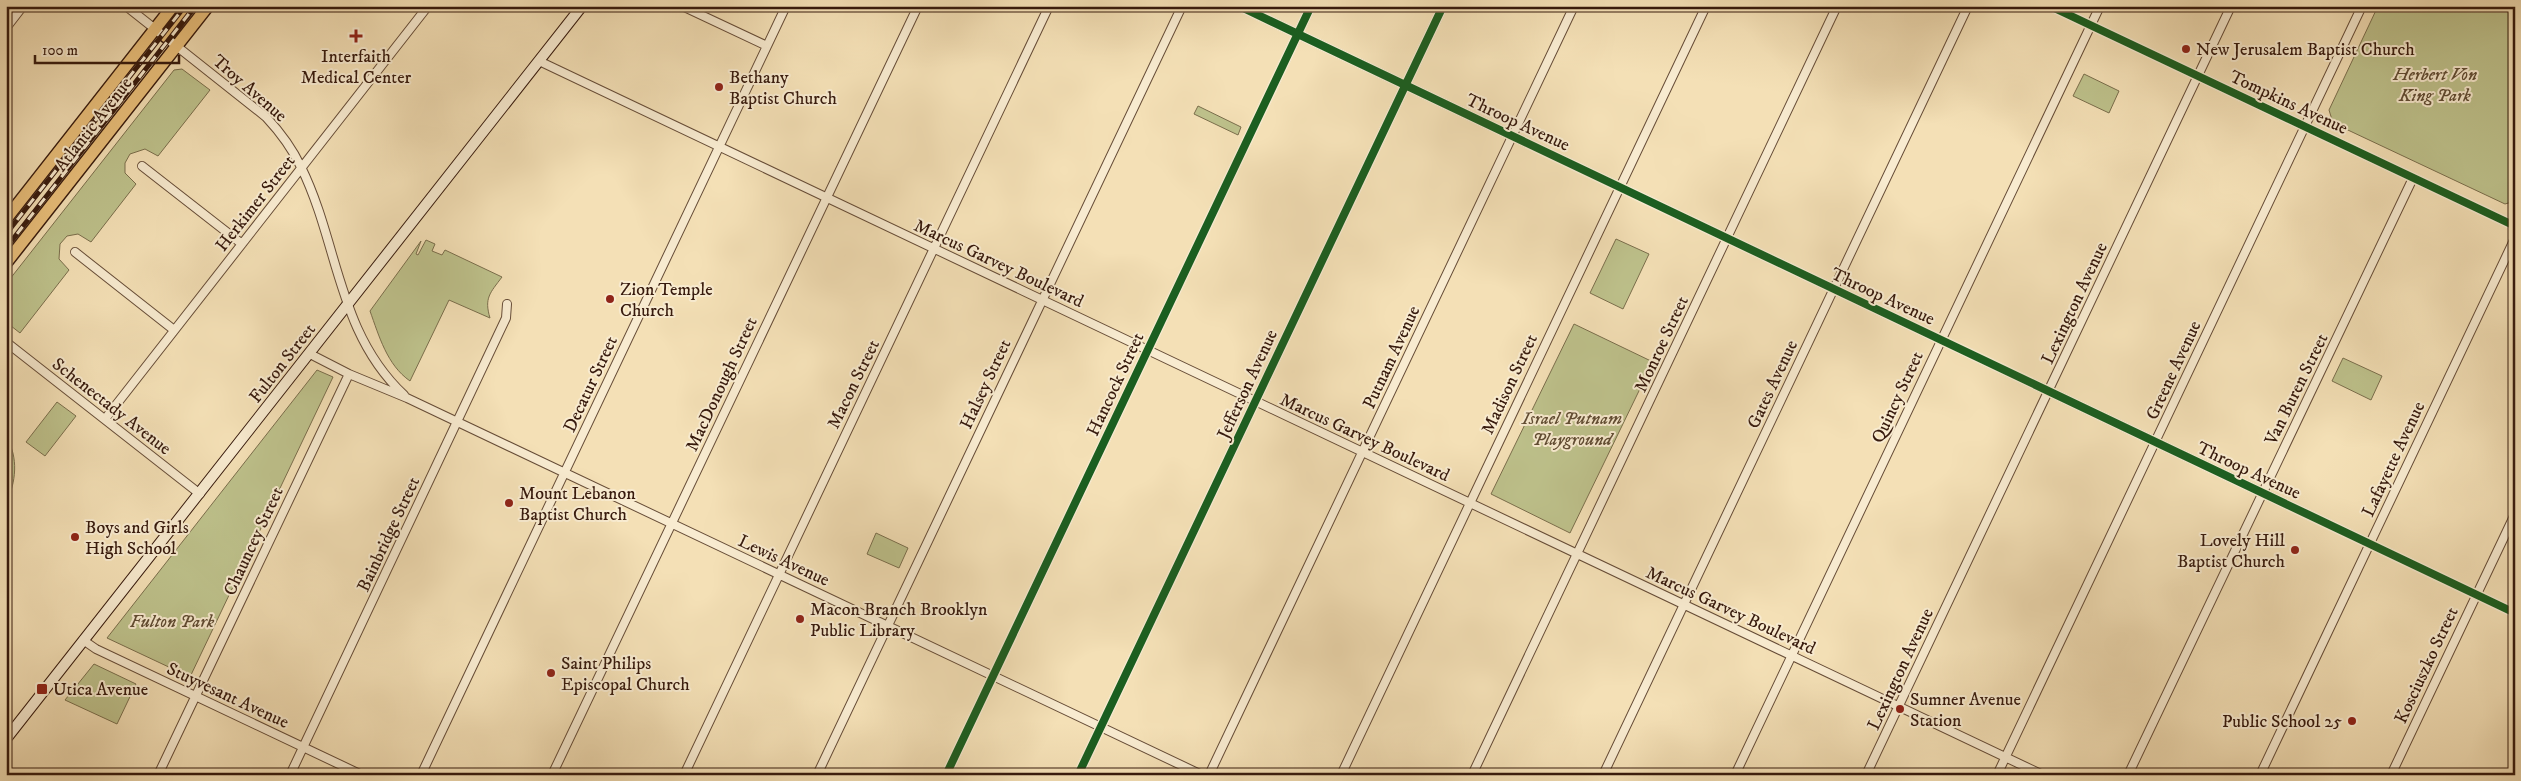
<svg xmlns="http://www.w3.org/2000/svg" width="2521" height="781" viewBox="0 0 2521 781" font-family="'IM FELL DW Pica',serif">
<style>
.green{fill:#bec28c;stroke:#7a6e4c}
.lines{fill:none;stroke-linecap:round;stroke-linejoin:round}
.street-casing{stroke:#664c37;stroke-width:10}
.secondary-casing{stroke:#371a0d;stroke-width:12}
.primary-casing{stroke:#371a0d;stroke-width:14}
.street{stroke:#f8ebd0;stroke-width:8}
.secondary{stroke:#f8ebd0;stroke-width:10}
.primary{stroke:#eac07b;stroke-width:11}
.rail-casing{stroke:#371a0d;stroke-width:5}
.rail{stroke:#f8ebd0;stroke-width:3;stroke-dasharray:9;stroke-linecap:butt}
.cycleway-casing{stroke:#f8ebd0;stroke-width:11}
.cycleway{stroke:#1b5e20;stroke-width:8}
.poi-dot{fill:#8f2418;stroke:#f8ebd0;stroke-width:2}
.labels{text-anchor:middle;stroke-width:4;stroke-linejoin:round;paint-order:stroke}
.poi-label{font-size:18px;fill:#371a0d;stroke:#f8ebd0;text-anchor:start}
.park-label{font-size:18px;font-style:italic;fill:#604c33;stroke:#f8ebd0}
.street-label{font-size:18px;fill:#371a0d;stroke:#f8ebd0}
</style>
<rect width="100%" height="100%" fill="#f4e0b6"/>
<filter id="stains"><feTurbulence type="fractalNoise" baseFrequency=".004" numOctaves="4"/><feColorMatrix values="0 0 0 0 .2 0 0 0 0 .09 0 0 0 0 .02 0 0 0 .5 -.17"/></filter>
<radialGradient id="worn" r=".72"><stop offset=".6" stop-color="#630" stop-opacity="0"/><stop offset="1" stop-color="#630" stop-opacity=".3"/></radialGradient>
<!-- green -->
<path class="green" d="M2378 6H2515V201L2505 204 2333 123 2329 110Z
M182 69 210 90 158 156 145 149 130 154 125 163V173L136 184 91 242 78 234 67 236 60 244 59 259 69 270 20 333 6 322V284L174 70Z
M2084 74 2119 91 2109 113 2073 96Z
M1198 106 1241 127 1238 135 1194 114Z
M1616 239 1649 254 1623 309 1590 293Z
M426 240 435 244 432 251 442 255 445 250 502 277C490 293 484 298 490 318L449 300 410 381C387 365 379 336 370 311L421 241 416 254 418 255Z
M1574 324 1653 362 1570 533 1491 494Z
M2343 358 2382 376 2371 400 2332 381Z
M317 370 333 377 190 677 107 638Z
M57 402 76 416 45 456 26 442Z
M6 437C19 457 16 483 6 503Z
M876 533 908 548 899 568 867 554Z
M94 664 136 684 117 724 65 700Z"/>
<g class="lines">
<defs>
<path id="street" d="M126 6 266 117C280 132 292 148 301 167 339 244 337 332 404 395
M682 6 767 46
M1239 6 2515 613
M2050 6 2515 226
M6 28 23 6
M539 61 2043 775
M142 166 242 244
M75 252 174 330
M6 342 200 494
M310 354 349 374 407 398 1202 775
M105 419 428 6
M83 640 96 649 362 775
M158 775 349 374
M290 775 506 318 507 304
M421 775 786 6
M552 775 918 6
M684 775 1049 6
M817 775 1182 6
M946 775 1311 6
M1078 775 1443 6
M1209 775 1574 6
M1341 775 1706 6
M1472 775 1837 6
M1603 775 1968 6
M1735 775 2100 6
M1866 775 2231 6
M1997 775 2362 6
M2128 775 2413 178
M2260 775 2515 238
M2391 775 2515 514"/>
<path id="secondary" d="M6 739 582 6"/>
<path id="primary" d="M166 37 190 6
M6 219 173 6
M6 263 208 6"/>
</defs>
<!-- street casing -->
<use href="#street" class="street-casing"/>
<!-- secondary casing -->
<use href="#secondary" class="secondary-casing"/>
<!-- primary casing -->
<use href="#primary" class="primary-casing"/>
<!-- street -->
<use href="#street" class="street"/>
<!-- secondary -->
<use href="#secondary" class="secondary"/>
<!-- primary -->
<use href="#primary" class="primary"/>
<defs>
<path id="rail" d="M6 234 185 6
M6 248 195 6"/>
</defs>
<!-- rail casing -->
<use href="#rail" class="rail-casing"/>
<!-- rail -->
<use href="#rail" class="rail"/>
<defs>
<path id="cycleway" d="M1239 6 2515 613
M2050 6 2515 226
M946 775 1311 6
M1078 775 1443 6"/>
</defs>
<!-- cycleway casing -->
<use href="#cycleway" class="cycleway-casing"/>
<!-- cycleway -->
<use href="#cycleway" class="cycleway"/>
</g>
<!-- markers -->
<g class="poi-dot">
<path d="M353.5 28.5h5v5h5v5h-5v5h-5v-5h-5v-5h5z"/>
<circle cx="2186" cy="49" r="5"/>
<circle cx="719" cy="87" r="5"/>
<circle cx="610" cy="299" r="5"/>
<circle cx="509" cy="503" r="5"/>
<circle cx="75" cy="537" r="5"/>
<circle cx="2295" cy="550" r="5"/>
<circle cx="800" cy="619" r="5"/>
<circle cx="551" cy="673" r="5"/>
<rect x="36" y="683" width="12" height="12" rx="2.5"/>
<circle cx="1900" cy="709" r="5"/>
<circle cx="2352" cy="721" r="5"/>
</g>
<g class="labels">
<!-- poi labels -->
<g class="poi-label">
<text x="2196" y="55">New Jerusalem Baptist Church</text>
<text x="356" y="62" text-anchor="middle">Interfaith<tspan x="356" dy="21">Medical Center</tspan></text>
<text x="729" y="83">Bethany<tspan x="729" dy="21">Baptist Church</tspan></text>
<text x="620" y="295">Zion Temple<tspan x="620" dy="21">Church</tspan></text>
<text x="519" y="499">Mount Lebanon<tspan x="519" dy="21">Baptist Church</tspan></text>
<text x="85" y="533">Boys and Girls<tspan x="85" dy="21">High School</tspan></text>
<text x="2285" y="546" text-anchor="end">Lovely Hill<tspan x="2285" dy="21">Baptist Church</tspan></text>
<text x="810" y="615">Macon Branch Brooklyn<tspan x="810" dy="21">Public Library</tspan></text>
<text x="561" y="669">Saint Philips<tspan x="561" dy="21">Episcopal Church</tspan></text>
<text x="53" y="695">Utica Avenue</text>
<text x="1910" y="705">Sumner Avenue<tspan x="1910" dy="21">Station</tspan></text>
<text x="2342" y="727" text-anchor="end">Public School 25</text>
</g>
<!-- park labels -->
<g class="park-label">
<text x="2435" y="80">Herbert Von<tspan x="2435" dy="21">King Park</tspan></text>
<text x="1572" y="424">Israel Putnam<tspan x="1572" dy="21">Playground</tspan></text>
<text x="172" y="627">Fulton Park</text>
</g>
<!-- street labels -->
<g class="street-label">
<text transform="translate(250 88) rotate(41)" y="6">Troy Avenue</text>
<text transform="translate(2289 102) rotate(25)" y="6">Tompkins Avenue</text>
<text transform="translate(1518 122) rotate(25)" y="6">Throop Avenue</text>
<text transform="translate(93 124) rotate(-52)" y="6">Atlantic Avenue</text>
<text transform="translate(255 203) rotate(-52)" y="6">Herkimer Street</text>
<text transform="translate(999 263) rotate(25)" y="6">Marcus Garvey Boulevard</text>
<text transform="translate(1883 296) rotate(25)" y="6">Throop Avenue</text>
<text transform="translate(2074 303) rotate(-65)" y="6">Lexington Avenue</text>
<text transform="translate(1661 344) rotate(-65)" y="6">Monroe Street</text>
<text transform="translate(1391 357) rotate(-65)" y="6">Putnam Avenue</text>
<text transform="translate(282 363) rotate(-52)" y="6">Fulton Street</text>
<text transform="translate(2173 370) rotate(-65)" y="6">Greene Avenue</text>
<text transform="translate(590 384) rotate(-65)" y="6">Decatur Street</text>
<text transform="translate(721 384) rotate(-65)" y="6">MacDonough Street</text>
<text transform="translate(853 384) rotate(-64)" y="6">Macon Street</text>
<text transform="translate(985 384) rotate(-65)" y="6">Halsey Street</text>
<text transform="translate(1115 384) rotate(-65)" y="6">Hancock Street</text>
<text transform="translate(1247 384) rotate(-65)" y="6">Jefferson Avenue</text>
<text transform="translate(1509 384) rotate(-65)" y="6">Madison Street</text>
<text transform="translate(1772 384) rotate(-65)" y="6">Gates Avenue</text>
<text transform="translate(2296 389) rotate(-64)" y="6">Van Buren Street</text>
<text transform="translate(1897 397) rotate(-65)" y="6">Quincy Street</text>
<text transform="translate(112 406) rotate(38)" y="6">Schenectady Avenue</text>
<text transform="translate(1365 437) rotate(25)" y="6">Marcus Garvey Boulevard</text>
<text transform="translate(2393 459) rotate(-65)" y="6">Lafayette Avenue</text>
<text transform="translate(2249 470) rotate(25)" y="6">Throop Avenue</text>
<text transform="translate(388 534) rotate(-65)" y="6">Bainbridge Street</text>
<text transform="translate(253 541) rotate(-65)" y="6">Chauncey Street</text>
<text transform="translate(784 560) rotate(25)" y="6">Lewis Avenue</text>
<text transform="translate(1731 610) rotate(25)" y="6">Marcus Garvey Boulevard</text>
<text transform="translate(2426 665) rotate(-65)" y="6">Kosciuszko Street</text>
<text transform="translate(1900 669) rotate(-65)" y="6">Lexington Avenue</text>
<text transform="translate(228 695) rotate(25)" y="6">Stuyvesant Avenue</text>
</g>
</g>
<!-- margin -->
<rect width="2521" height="781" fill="none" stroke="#f4e0b6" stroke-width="25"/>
<rect x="8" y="8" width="2506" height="766" fill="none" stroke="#371a0d" stroke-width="2.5"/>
<rect x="12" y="12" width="2496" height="756" fill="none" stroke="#371a0d"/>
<!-- scale -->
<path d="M35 55v8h144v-8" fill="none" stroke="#371a0d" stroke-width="2.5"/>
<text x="42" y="55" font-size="15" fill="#371a0d" stroke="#f8ebd0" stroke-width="4" paint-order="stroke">100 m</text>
<rect width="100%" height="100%" filter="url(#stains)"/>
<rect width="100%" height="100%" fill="url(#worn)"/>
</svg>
